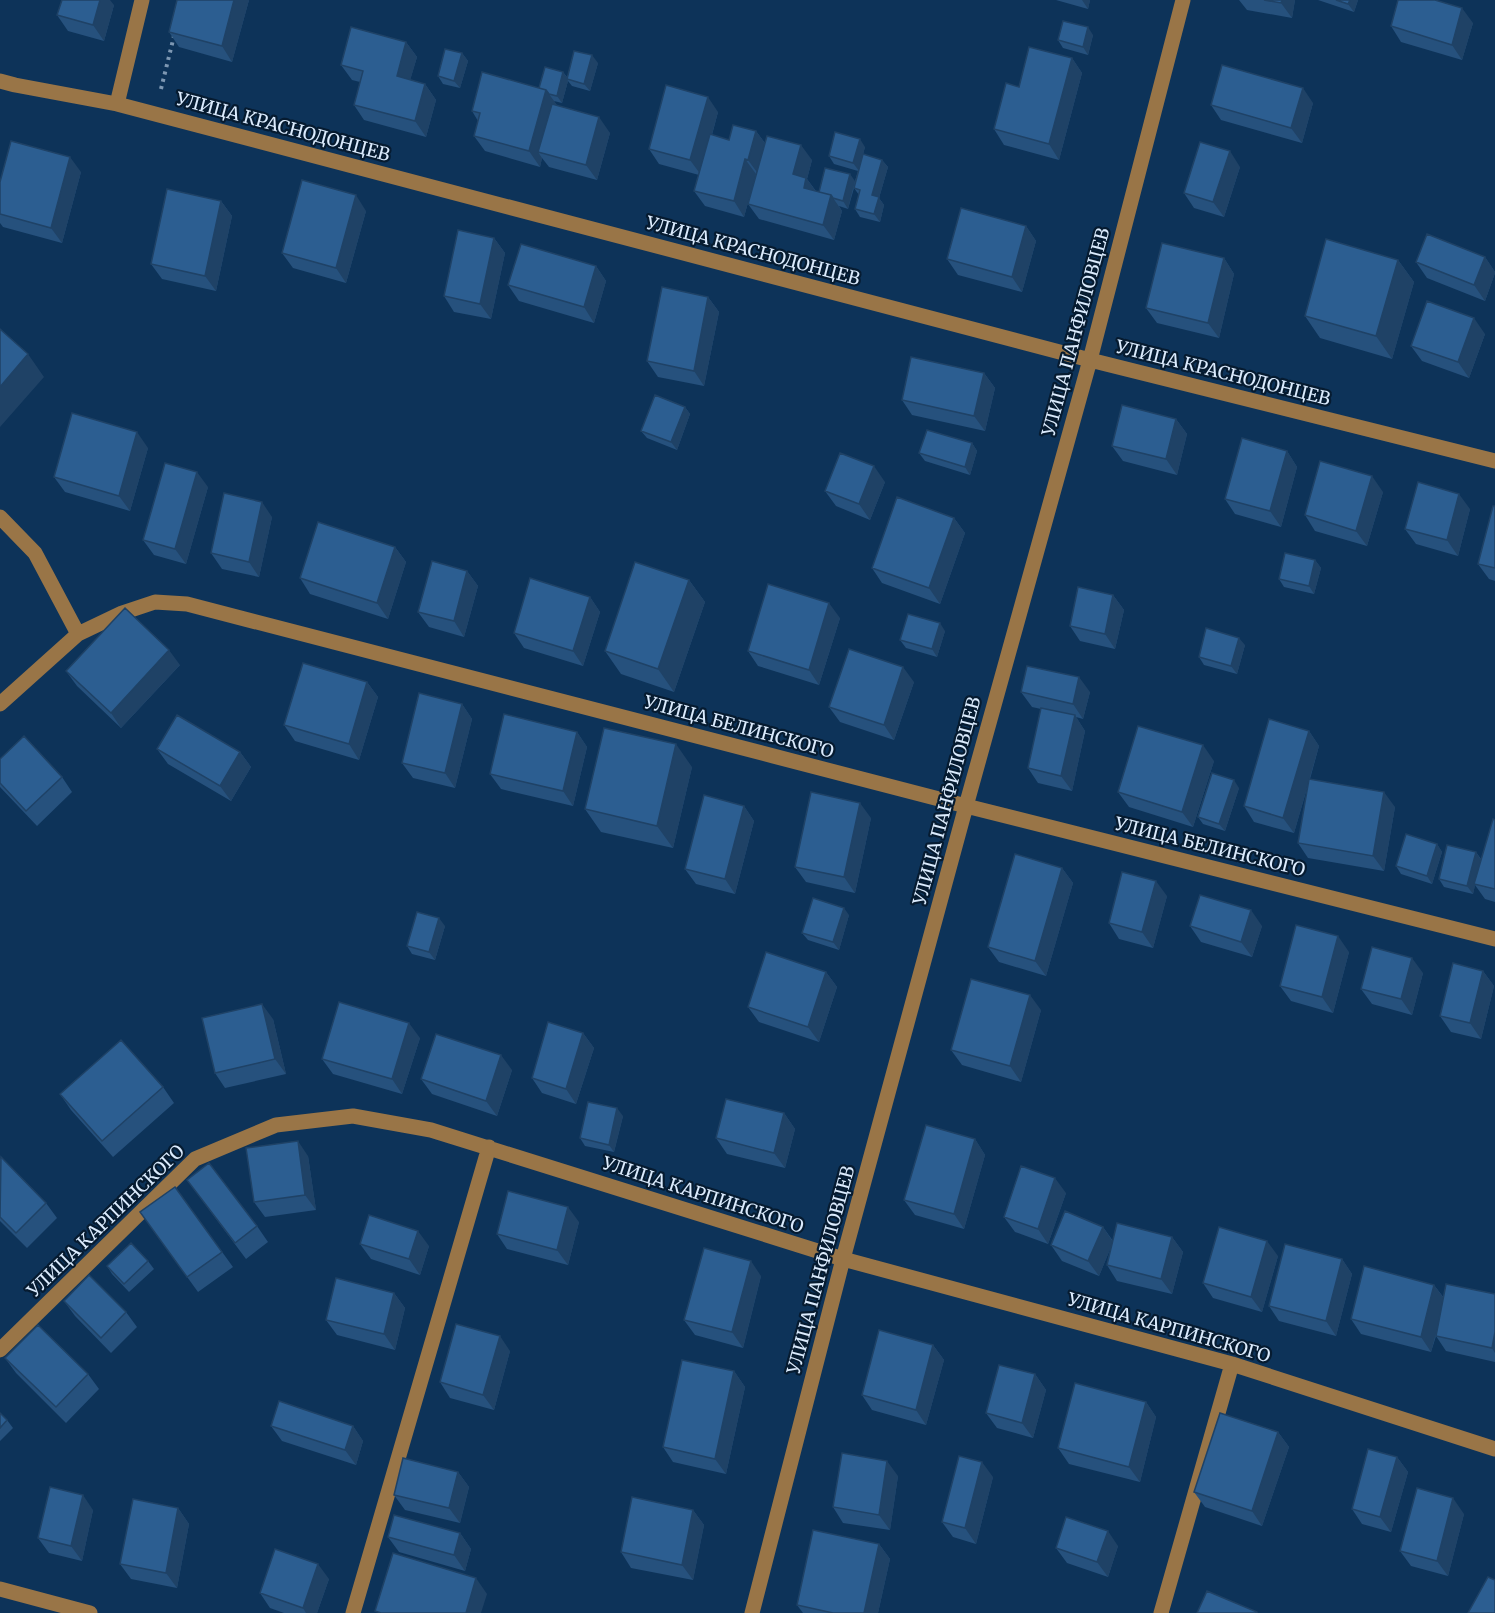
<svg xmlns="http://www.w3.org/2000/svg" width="1495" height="1613" viewBox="0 0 1495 1613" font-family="Merriweather,serif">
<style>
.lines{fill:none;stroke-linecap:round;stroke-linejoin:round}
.path{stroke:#7e98b3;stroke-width:4;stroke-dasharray:3 4.5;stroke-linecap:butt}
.minor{stroke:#997547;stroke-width:15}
.wall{fill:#26517d}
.shaded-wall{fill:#1f4266}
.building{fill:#2c5e91;stroke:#1f4266;stroke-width:1.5}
.labels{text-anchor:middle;stroke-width:4.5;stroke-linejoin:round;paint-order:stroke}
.street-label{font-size:18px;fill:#dbebfd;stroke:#061b30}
</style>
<rect width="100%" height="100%" fill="#0d3359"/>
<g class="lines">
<!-- path -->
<path class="path" d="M161 89 174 36"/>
<!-- minor -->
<path class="minor" d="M0 81 15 85 117 104 1090 360 1495 461
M117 104 142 0
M0 517 35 553 78 634
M0 704 78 634 122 613 155 602 187 604 966 806 1495 939
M0 1350 195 1159 276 1125 353 1116 431 1130 843 1259 1232 1364 1495 1449
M0 1589 90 1613
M353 1613 489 1147
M752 1613 843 1259 966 806 1090 360 1183 0
M1161 1613 1232 1364"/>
</g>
<!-- wall -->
<path class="wall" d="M249 0 232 62 179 47 169 32Z
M1056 0H1090L1088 9Z
M1239 0H1295L1292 18 1247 10Z
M1318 0H1358L1354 12Z
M114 5 104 41 68 31 57 15Z
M1473 23 1462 60 1401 42 1391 26Z
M1093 35 1088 55 1063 48 1058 40Z
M406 42 417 57 410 80 425 84 436 100 426 137 364 120 354 105 360 82 352 80 341 65Z
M462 53 468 61 460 88 443 84 438 76Z
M1072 58 1082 73 1059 160 1004 145 994 129 1019 87Z
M598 63 590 91 572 86 568 81 562 103 554 101 557 106 610 133 597 180 549 167 542 158 540 167 485 151 474 136 478 121 472 111 539 88 563 72 567 77Z
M1313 103 1302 143 1221 120 1211 105Z
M718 112 712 135 729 140 756 131 765 143 812 160 807 179 816 191 819 192 855 181 858 171 834 164 829 156 865 147 863 154 882 160 888 167 879 198 884 205 880 222 860 217 855 209 859 195 854 188 848 209 839 206 842 211 834 240 759 219 748 204 756 174 744 217 705 206 694 191 699 175 659 164 649 149Z
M1240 167 1224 217 1194 208 1184 193Z
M81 172 62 243 3 227 0 223V182Z
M221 201 232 216 216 291 162 279 151 264Z
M366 211 346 283 293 268 282 253Z
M1026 226 1036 241 1022 292 958 275 947 259Z
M494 238 505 253 491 319 454 312 444 296Z
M1485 257 1495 272V273L1485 301 1427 278 1416 262Z
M1224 258 1234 274 1219 338 1157 323 1146 308Z
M1398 260 1414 282 1392 359 1320 338 1305 316Z
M596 266 606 281 594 323 519 301 508 285Z
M708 297 719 312 704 386 658 377 647 361Z
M1485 334 1469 378 1422 361 1411 346Z
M984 373 995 388 985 431 912 415 902 400Z
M685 407 690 414 677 450 647 438 641 431Z
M1176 419 1187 434 1177 475 1123 461 1112 446Z
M972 443 977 451 970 475 925 461 919 453Z
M148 448 130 511 65 492 54 477Z
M1287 451 1297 467 1281 527 1235 514 1225 499Z
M885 482 870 520 836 506 825 491Z
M208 487 186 564 154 555 143 540Z
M1383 492 1367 546 1315 531 1305 515Z
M1495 506V581L1489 579 1478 564Z
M1470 509 1458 556 1416 544 1405 529Z
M272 517 259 577 222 569 211 553Z
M954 518 965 533 940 604 882 583 872 568Z
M395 547 406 562 388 619 310 594 300 578Z
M1315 560 1321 568 1314 594 1284 587 1279 579Z
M467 571 478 586 464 637 429 627 418 612Z
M689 580 705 602 674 692 621 674 605 651Z
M1113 595 1124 610 1115 649 1080 641 1070 626Z
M590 597 600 612 583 666 524 648 514 633Z
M840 618 819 685 758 666 748 651Z
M945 631 937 657 906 648 900 640Z
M1245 645 1237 674 1204 665 1199 657Z
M180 665 121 728 77 686 66 671Z
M367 682 378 697 359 760 295 741 284 725Z
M914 682 894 740 840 722 829 707Z
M1021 692H1090L1083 719 1076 717 1085 731 1072 791 1038 783 1028 768 1041 709 1032 707Z
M462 704 472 719 455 788 413 778 402 763Z
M1309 731 1319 746 1310 779 1395 807 1384 871 1308 858 1298 843 1308 785 1294 833 1254 822 1244 806Z
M577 732 587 747 573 806 501 789 490 774Z
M157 749 240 752 251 767 231 801 168 764Z
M0 759 62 777 72 792 37 826 0 787Z
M1214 761 1193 827 1129 807 1118 792Z
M692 767 673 848 601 832 585 809Z
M1239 788 1225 831 1203 824 1198 817Z
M744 806 754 821 735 894 696 884 685 869Z
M871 818 855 893 806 882 795 867Z
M1495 820V902L1485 899 1475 885 1473 894 1444 887 1439 879 1476 852 1481 859Z
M1437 844 1442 852 1432 884 1401 874 1396 866Z
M1062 868 1073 883 1046 976 999 962 988 947Z
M1167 896 1153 948 1119 939 1109 923Z
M849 915 839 950 808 940 802 933Z
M445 926 435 960 412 954 407 946Z
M1190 926H1262L1252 957 1201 942Z
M1349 952 1333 1013 1291 1001 1280 986Z
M1483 971 1494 986 1481 1039 1451 1032 1440 1016Z
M826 972 837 987 819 1042 759 1022 748 1007Z
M1423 973 1412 1015 1372 1004 1361 989Z
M1041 1010 1021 1082 962 1065 951 1050Z
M273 1019 286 1074 225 1088 215 1073Z
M583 1033 594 1048 576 1104 542 1093 532 1078Z
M420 1038 402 1094 333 1074 322 1059Z
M512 1070 497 1116 432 1094 421 1079Z
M163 1087 174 1103 113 1157 71 1110 60 1094Z
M784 1113 795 1129 785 1168 727 1154 716 1138Z
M623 1116 614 1152 585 1146 580 1138Z
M975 1139 985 1155 964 1229 915 1215 904 1200Z
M308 1156 316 1210 265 1217 254 1202Z
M0 1158 46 1203 57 1218 27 1248 0 1221Z
M187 1180 257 1226 268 1242 246 1259Z
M175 1187 233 1267 198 1292 140 1212Z
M1066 1193 1048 1244 1015 1232 1004 1217Z
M579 1222 568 1265 507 1249 497 1234Z
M1103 1227 1113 1241 1172 1237 1183 1252 1172 1294 1117 1281 1107 1265 1111 1247 1099 1276 1062 1261 1051 1245Z
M360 1244 429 1246 420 1275 371 1259Z
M1278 1256 1262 1312 1213 1298 1203 1283Z
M1342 1259 1352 1274 1336 1336 1279 1321 1269 1306Z
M148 1261 154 1269 129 1292 112 1274 107 1266Z
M761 1276 743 1348 695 1335 684 1320Z
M1434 1285 1444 1298 1495 1294V1362L1446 1351 1436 1336 1431 1352 1361 1334 1351 1319Z
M394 1293 405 1308 395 1350 337 1335 326 1320Z
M64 1301 126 1312 137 1327 111 1353 75 1316Z
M933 1345 944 1360 926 1425 872 1410 862 1395Z
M510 1351 494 1410 450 1398 440 1382Z
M5 1358 88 1374 99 1389 66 1423 16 1373Z
M734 1371 745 1387 726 1474 673 1462 663 1447Z
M1035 1374 1046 1390 1033 1438 997 1428 986 1413Z
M1146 1402 1156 1417 1140 1482 1069 1464 1058 1448Z
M0 1413 7 1420 13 1428 0 1441Z
M271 1426H353L363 1441 356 1465 282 1441Z
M1278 1432 1289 1447 1262 1526 1205 1507 1194 1492Z
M1397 1457 1408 1472 1391 1532 1362 1524 1352 1509Z
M458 1472 469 1487 460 1523 405 1510 394 1495Z
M898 1476 890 1530 843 1523 833 1507Z
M993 1477 976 1544 953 1537 942 1522Z
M178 1508 189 1524 177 1588 131 1579 120 1564Z
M93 1510 82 1561 49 1553 38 1538Z
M693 1510 704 1525 693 1580 631 1568 621 1552Z
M1464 1514 1448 1576 1411 1566 1400 1551Z
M460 1533 471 1549 465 1571 399 1552 388 1537Z
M879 1544 890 1559 878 1613H803L797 1605Z
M1118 1546 1108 1577 1067 1563 1056 1548Z
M329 1579 317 1613H284L270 1608 260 1593Z"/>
<!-- shaded-wall -->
<path class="shaded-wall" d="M100 0H110L114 5 104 41 93 25Z
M234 0H249L232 62 222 46Z
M1082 0H1090L1088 9Z
M1282 0H1295L1292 18 1281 3Z
M1350 0H1358L1354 12 1348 4Z
M1462 8 1473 23 1462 60 1452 45Z
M1088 27 1093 35 1088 55 1083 47Z
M406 42 417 57 407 91 397 76Z
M462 53 468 61 460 88 454 81Z
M592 55 598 63 590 91 584 84Z
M1072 58 1082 73 1059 160 1049 144Z
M563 72 568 79H567L568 81 562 103 557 96Z
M425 84 436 100 426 137 415 121Z
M1303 88 1313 103 1302 143 1291 128Z
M546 90 557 105 544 154 538 152 542 158 540 167 529 151Z
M708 97 718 112 701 175 690 160Z
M599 117 610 133 597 180 586 165Z
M756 131 767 146 759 175 748 160Z
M860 139 865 147 859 171 853 163Z
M801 145 812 160 807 179 817 193 814 203 793 174Z
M1230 151 1240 167 1224 217 1213 202Z
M70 157 81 172 62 243 51 228Z
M745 159 756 174 744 217 734 201Z
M882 160 888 167 879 198 884 205 880 222 874 214 872 195Z
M850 174 855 181 848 209 843 201Z
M356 195 366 211 346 283 336 268Z
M831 195 842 211 834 240 823 225Z
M221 201 232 216 216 291 205 276Z
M1026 226 1036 241 1022 292 1012 277Z
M494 238 505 253 491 319 480 304Z
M1485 257 1495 272V273L1485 301 1474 285Z
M1224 258 1234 274 1219 338 1208 323Z
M1398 260 1414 282 1392 359 1376 336Z
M596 266 606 281 594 323 584 307Z
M708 297 719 312 704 386 694 371Z
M1474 318 1485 334 1469 378 1458 362Z
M28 354 44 377 0 427V387Z
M984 373 995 388 985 431 974 416Z
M685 407 690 414 677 450 671 442Z
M1176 419 1187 434 1177 475 1166 459Z
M137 432 148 448 130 511 119 496Z
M972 443 977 451 970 475 965 467Z
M1287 451 1297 467 1281 527 1270 511Z
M874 466 885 482 870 520 859 504Z
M197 472 208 487 186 564 175 549Z
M1372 476 1383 492 1367 546 1356 531Z
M1459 494 1470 509 1458 556 1447 540Z
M262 502 272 517 259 577 249 562Z
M954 518 965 533 940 604 929 588Z
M395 547 406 562 388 619 377 603Z
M1315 560 1321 568 1314 594 1309 586Z
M467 571 478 586 464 637 454 621Z
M689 580 705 602 674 692 658 669Z
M1113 595 1124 610 1115 649 1105 634Z
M590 597 600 612 583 666 573 651Z
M829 603 840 618 819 685 809 670Z
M940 623 945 631 937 657 932 649Z
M1239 638 1245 645 1237 674 1231 666Z
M169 650 180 665 121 728 111 713Z
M903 667 914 682 894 740 884 725Z
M1079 677 1090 692 1083 719 1073 704Z
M367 682 378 697 359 760 349 744Z
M462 704 472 719 455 788 445 773Z
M1075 715 1085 731 1072 791 1061 776Z
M1309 731 1319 746 1294 833 1283 818Z
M577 732 587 747 573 806 563 791Z
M676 744 692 767 673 848 657 826Z
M1203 745 1214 761 1193 827 1182 812Z
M240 752 251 767 231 801 220 786Z
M1234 780 1239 788 1225 831 1219 824Z
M1384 792 1395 807 1384 871 1373 856Z
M860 803 871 818 855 893 844 877Z
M744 806 754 821 735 894 725 879Z
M1437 844 1442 852 1432 884 1427 876Z
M1476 852 1481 860 1473 894 1467 886Z
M1062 868 1073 883 1046 976 1035 961Z
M1156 881 1167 896 1153 948 1142 932Z
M844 908 849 915 839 950 833 942Z
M1251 910 1262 926 1252 957 1241 942Z
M439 918 445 926 435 960 429 952Z
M1338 936 1349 952 1333 1013 1322 997Z
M1412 958 1423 973 1412 1015 1401 999Z
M1483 971 1494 986 1481 1039 1470 1023Z
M826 972 837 987 819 1042 808 1027Z
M1030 995 1041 1010 1021 1082 1010 1066Z
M262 1004 273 1019 286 1074 275 1059Z
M409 1023 420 1038 402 1094 392 1079Z
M583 1033 594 1048 576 1104 566 1089Z
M501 1055 512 1070 497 1116 486 1101Z
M617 1108 623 1116 614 1152 609 1145Z
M784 1113 795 1129 785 1168 774 1153Z
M975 1139 985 1155 964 1229 954 1214Z
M298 1141 308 1156 316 1210 305 1195Z
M1055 1178 1066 1193 1048 1244 1038 1229Z
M568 1207 579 1222 568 1265 557 1250Z
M1103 1227 1113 1242 1099 1276 1088 1261Z
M418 1231 429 1246 420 1275 409 1259Z
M1172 1237 1183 1252 1172 1294 1161 1279Z
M1267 1241 1278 1256 1262 1312 1251 1297Z
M1342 1259 1352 1274 1336 1336 1326 1321Z
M751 1261 761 1276 743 1348 732 1332Z
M1434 1285 1445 1300 1431 1352 1421 1337Z
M394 1293 405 1308 395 1350 384 1334Z
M1495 1332V1353L1492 1348Z
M500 1336 510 1351 494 1410 483 1395Z
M933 1345 944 1360 926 1425 916 1410Z
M734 1371 745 1387 726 1474 715 1459Z
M1035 1374 1046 1390 1033 1438 1022 1423Z
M1146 1402 1156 1417 1140 1482 1129 1467Z
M353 1426 363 1441 356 1465 345 1450Z
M1278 1432 1289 1447 1262 1526 1252 1511Z
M1397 1457 1408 1472 1391 1532 1380 1517Z
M887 1461 898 1476 890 1530 879 1515Z
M982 1462 993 1477 976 1544 965 1528Z
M458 1472 469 1487 460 1523 449 1508Z
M83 1495 93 1510 82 1561 71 1546Z
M1453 1498 1464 1514 1448 1576 1437 1561Z
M178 1508 189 1524 177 1588 166 1573Z
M693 1510 704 1525 693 1580 682 1565Z
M1108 1531 1118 1546 1108 1577 1097 1562Z
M460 1533 471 1549 465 1571 454 1555Z
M879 1544 890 1559 878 1613H864Z
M318 1564 329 1579 317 1613H306L303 1608Z
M476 1578 487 1594 481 1613H466Z"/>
<!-- building -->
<path class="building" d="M62 0H100L93 25 57 15Z
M177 0H234L222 46 169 32Z
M1264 0H1282L1281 3Z
M1336 0H1350L1348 4Z
M1398 0H1435L1462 8 1452 45 1391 26Z
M1063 21 1088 27 1083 47 1058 40Z
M351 27 406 42 397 76 425 84 415 121 354 105 363 71 341 65Z
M1029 47 1072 58 1049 144 994 129 1006 83 1019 87Z
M445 49 462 53 454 81 438 76Z
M574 51 592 55 584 84 567 79Z
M1222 65 1303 88 1291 128 1211 105Z
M545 67 563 72 557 96 549 94 546 90 539 88Z
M482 72 546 90 529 151 474 136 480 113 472 111Z
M666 85 708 97 690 160 649 149Z
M552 104 599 117 586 165 538 152Z
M733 125 756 131 748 160 745 159 734 201 694 191 710 134 729 140Z
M835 132 860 139 853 163 829 156Z
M767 136 801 145 793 174 806 178 804 188 831 195 823 225 748 204Z
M11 141 70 157 51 228 0 214V182Z
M1200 142 1230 151 1213 202 1184 193Z
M863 154 882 160 872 195 879 197 874 214 855 209 860 190 854 188Z
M825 168 850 174 843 201 833 198 831 195 819 192Z
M302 180 356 195 336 268 282 253Z
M167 189 221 201 205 276 151 264Z
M961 208 1026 226 1012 277 947 259Z
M458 230 494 238 480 304 444 296Z
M1427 234 1485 257 1474 285 1416 262Z
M1326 239 1398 260 1376 336 1305 316Z
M1162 243 1224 258 1208 323 1146 308Z
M521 244 596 266 584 307 508 285Z
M662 287 708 297 694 371 647 361Z
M1427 301 1474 318 1458 362 1411 346Z
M0 329 28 354 0 387Z
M911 357 984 373 974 416 902 400Z
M655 395 685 407 671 442 641 431Z
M1122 405 1176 419 1166 459 1112 446Z
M72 413 137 432 119 496 54 477Z
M927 430 972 443 965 467 919 453Z
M1242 438 1287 451 1270 511 1225 499Z
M840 453 874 466 859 504 825 491Z
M1320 461 1372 476 1356 531 1305 515Z
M165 463 197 472 175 549 143 540Z
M1418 482 1459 494 1447 540 1405 529Z
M224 493 262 502 249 562 211 553Z
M897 497 954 518 929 588 872 568Z
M1493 506H1495V568L1478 564Z
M318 522 395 547 377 603 300 578Z
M1285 553 1315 560 1309 586 1279 579Z
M432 561 467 571 454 621 418 612Z
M635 562 689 580 658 669 605 651Z
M530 578 590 597 573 651 514 633Z
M768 584 829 603 809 670 748 651Z
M1078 587 1113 595 1105 634 1070 626Z
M125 608 169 650 111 713 66 671Z
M908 614 940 623 932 649 900 640Z
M1206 628 1239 638 1231 666 1199 657Z
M849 649 903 667 884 725 829 707Z
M303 663 367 682 349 744 284 725Z
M1027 666 1079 677 1073 704 1021 692Z
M419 693 462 704 445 773 402 763Z
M1041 708 1075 715 1061 776 1028 768Z
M504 714 577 732 563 791 490 774Z
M177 715 240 752 220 786 157 749Z
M1269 719 1309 731 1283 818 1244 806Z
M1138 726 1203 745 1182 812 1118 792Z
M604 728 676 744 657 826 585 809Z
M24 736 62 777 26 811 0 783V759Z
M1212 773 1234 780 1219 824 1198 817Z
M1309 779 1384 792 1373 856 1298 843Z
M811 792 860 803 844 877 795 867Z
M704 795 744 806 725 879 685 869Z
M1493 819 1495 820V889L1474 884Z
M1406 834 1437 844 1427 876 1396 866Z
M1447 845 1476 852 1467 886 1439 879Z
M1015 854 1062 868 1035 961 988 947Z
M1122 872 1156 881 1142 932 1109 923Z
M1200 895 1251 910 1241 942 1190 926Z
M813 898 844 908 833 942 802 933Z
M417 912 439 918 429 952 407 946Z
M1296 925 1338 936 1322 997 1280 986Z
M1372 947 1412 958 1401 999 1361 989Z
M766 952 826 972 808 1027 748 1007Z
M1453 963 1483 971 1470 1023 1440 1016Z
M971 979 1030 995 1010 1066 951 1050Z
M339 1002 409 1023 392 1079 322 1059Z
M262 1004 275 1059 215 1073 202 1018Z
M548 1022 583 1033 566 1089 532 1078Z
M436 1034 501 1055 486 1101 421 1079Z
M121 1040 163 1087 102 1141 60 1094Z
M726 1099 784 1113 774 1153 716 1138Z
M588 1102 617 1108 609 1145 580 1138Z
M926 1125 975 1139 954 1214 904 1200Z
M298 1141 305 1195 254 1202 246 1148Z
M1 1157 46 1203 16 1233 0 1217Z
M209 1163 257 1226 235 1243 187 1180Z
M1021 1166 1055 1178 1038 1229 1004 1217Z
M175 1187 222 1252 187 1277 140 1212Z
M508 1191 568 1207 557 1250 497 1234Z
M1065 1211 1103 1227 1088 1261 1051 1245Z
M369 1215 418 1231 409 1259 360 1244Z
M1117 1223 1172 1237 1161 1279 1107 1265Z
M1219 1227 1267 1241 1251 1297 1203 1283Z
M131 1243 148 1261 124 1284 107 1266Z
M1285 1244 1342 1259 1326 1321 1269 1306Z
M704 1248 751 1261 732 1332 684 1320Z
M1364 1266 1434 1285 1421 1337 1351 1319Z
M89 1275 126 1312 101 1338 64 1301Z
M336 1278 394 1293 384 1334 326 1320Z
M1446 1284 1495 1294V1332L1492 1348 1436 1336Z
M456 1324 500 1336 483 1395 440 1382Z
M38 1325 88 1374 56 1407 5 1358Z
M879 1330 933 1345 916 1410 862 1395Z
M682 1360 734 1371 715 1459 663 1447Z
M999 1365 1035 1374 1022 1423 986 1413Z
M1075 1383 1146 1402 1129 1467 1058 1448Z
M279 1401 353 1426 345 1450 271 1426Z
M0 1413 7 1420 0 1428Z
M1220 1413 1278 1432 1252 1511 1194 1492Z
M1368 1449 1397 1457 1380 1517 1352 1509Z
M842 1453 887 1461 879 1515 833 1507Z
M959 1456 982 1462 965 1528 942 1522Z
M403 1458 458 1472 449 1508 394 1495Z
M50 1487 83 1495 71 1546 38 1538Z
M1417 1488 1453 1498 1437 1561 1400 1551Z
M632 1497 693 1510 682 1565 621 1552Z
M133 1499 178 1508 166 1573 120 1564Z
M394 1515 460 1533 454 1555 388 1537Z
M1066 1517 1108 1531 1097 1562 1056 1548Z
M813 1530 879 1544 864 1613H833L797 1605Z
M275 1549 318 1564 303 1608 260 1593Z
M393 1553 476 1578 466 1613H381L375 1611Z
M1488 1577 1495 1580V1613H1468Z
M1207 1591 1257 1612V1613H1197Z"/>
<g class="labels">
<!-- street labels -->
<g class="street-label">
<text transform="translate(283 127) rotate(15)" y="6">УЛИЦА КРАСНОДОНЦЕВ</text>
<text transform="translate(753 251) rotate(15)" y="6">УЛИЦА КРАСНОДОНЦЕВ</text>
<text transform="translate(1076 332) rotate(-75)" y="6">УЛИЦА ПАНФИЛОВЦЕВ</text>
<text transform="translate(1223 373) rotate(14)" y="6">УЛИЦА КРАСНОДОНЦЕВ</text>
<text transform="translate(739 727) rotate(15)" y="6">УЛИЦА БЕЛИНСКОГО</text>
<text transform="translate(947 801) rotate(-75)" y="6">УЛИЦА ПАНФИЛОВЦЕВ</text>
<text transform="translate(1210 847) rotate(14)" y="6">УЛИЦА БЕЛИНСКОГО</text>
<text transform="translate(703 1195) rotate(18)" y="6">УЛИЦА КАРПИНСКОГО</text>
<text transform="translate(106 1221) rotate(-44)" y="6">УЛИЦА КАРПИНСКОГО</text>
<text transform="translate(821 1270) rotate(-75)" y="6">УЛИЦА ПАНФИЛОВЦЕВ</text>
<text transform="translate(1169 1328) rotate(16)" y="6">УЛИЦА КАРПИНСКОГО</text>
</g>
</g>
</svg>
